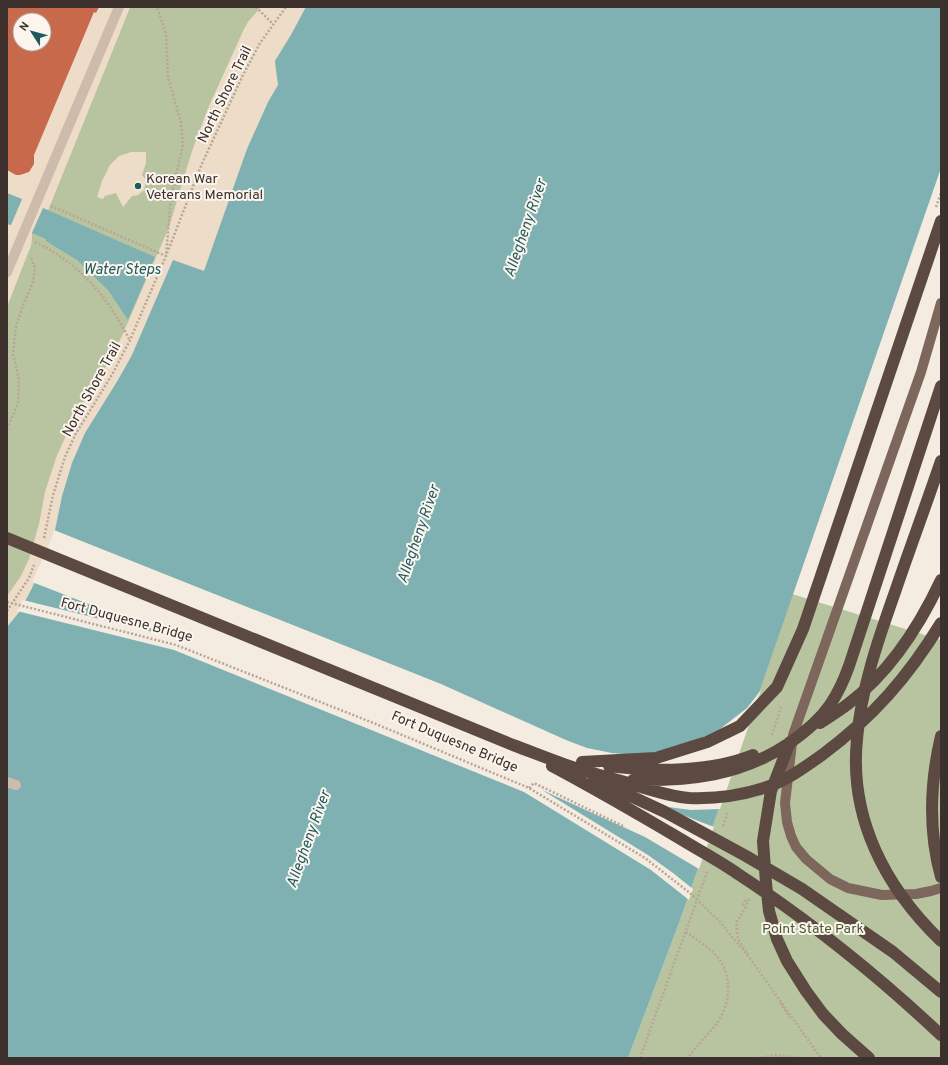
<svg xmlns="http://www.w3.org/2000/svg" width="948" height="1065" viewBox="0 0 948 1065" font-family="Overpass,sans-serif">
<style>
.green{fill:#b8c4a0}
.plaza{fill:#ecdcc8}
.water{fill:#7fb0b2}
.pier{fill:#f4ebe1}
.building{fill:#c8694b;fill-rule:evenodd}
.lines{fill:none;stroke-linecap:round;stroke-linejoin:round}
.path{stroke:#b9a596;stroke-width:2.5;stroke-dasharray:2 2;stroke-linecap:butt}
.street{stroke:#cdbbac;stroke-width:10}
.primary{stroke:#7d675c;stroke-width:10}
.highway{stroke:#5c4a42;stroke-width:12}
.poi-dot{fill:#1f5a5e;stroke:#fbf5ee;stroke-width:1.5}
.labels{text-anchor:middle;stroke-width:4;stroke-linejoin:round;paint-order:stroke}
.street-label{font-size:14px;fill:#3b302b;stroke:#fbf5ee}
.poi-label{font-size:14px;fill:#3b302b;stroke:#fbf5ee;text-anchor:start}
.park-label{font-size:14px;fill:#4a5a2e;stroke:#fbf5ee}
.water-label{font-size:15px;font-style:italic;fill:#1f5a5e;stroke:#fbf5ee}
</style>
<rect width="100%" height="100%" fill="#f4ebe1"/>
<!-- green -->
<path class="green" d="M130 7H306L247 149 204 271 173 260 132 355 72 463 7 627V306L31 245 32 233 7 224V193L48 210Z
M792 594 941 640V1058H628L679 923Z"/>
<!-- plaza -->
<path class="plaza" d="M99 7H130L48 210 43 209 32 233 31 245 7 306V224L10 225 22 199 7 193V170L16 175H20L29 172 32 168 34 164V155L94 12 96 13Z
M261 7H306L291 35 275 61 278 85 268 102 247 149 204 271 173 260 132 355 72 463 62 496 53 540 32 588 20 611 7 627V596L21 576 29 559 39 524 45 492 56 458 74 417 103 372 122 336 169 227 192 151 209 106 244 29 248 22Z
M131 152H146V163L142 175 146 180 144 190 138 195 132 196 123 207 116 193 105 196 103 199 97 197 102 181 110 165 119 156Z"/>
<!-- water -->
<path class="water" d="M306 7H941V168L679 923 628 1058H7V627L20 611 32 588 53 540 62 496 72 463 85 433 118 380 132 355 173 260 204 271 247 149 268 102 278 85 275 61 291 35Z
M7 193 22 199 11 225 7 224Z
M43 208 155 257 128 320 108 290 77 260 46 241V239L32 233Z"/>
<!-- pier -->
<path class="pier" d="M54 530 441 684 566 740 587 748 612 753 636 755 662 752 682 747 720 729 747 708 761 690 720 809 691 810 668 807 667 809 714 827 699 869 645 837 542 790 648 855 673 873 693 889 689 900 651 870 524 792 174 650 17 611 23 600 173 637 32 582 51 540Z"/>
<!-- building -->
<path class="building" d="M7 7H99L96 13 94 12 34 155V164L29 172 20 175H16L7 170ZM20 20H44V44H20Z"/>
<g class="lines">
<!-- path -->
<path class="path" d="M256 7 273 24
M51 206 166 256 171 197 183 145 181 123 168 77 166 34 157 7
M936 207 941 193
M35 242C78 262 108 297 129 339
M7 429 18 403 19 380 13 354 16 326 24 303 33 282 35 268 30 256
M44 538 53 495 65 457 75 435 113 373 130 340 166 256 201 166 242 77 260 43 286 7
M7 602 176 645 376 724 529 788 645 858 690 893 719 921 749 957 821 1058
M7 611 29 578 34 565
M772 735 781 707
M529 788 534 783 625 827
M723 826 728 812
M746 900 743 905 746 907 749 899
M746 907 736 923 738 939 748 954
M686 932C697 940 711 948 719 959 732 977 730 1003 719 1020 710 1034 697 1044 688 1058
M780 1003 791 1019
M640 1058 707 872
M759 1058 775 1055 799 1058"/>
<!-- street -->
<path class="street" d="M7 272 119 7
M7 782 16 785"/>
<!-- primary -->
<path class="primary" d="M941 303 921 372 793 735 785 803 787 822 791 836 796 847 806 859 830 879 848 888 882 895 916 894 931 891 941 888"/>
<!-- highway -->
<path class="highway" d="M941 461C926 505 910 548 895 592 878 640 861 689 857 739 849 818 885 887 941 941
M7 538 513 745C532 752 552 760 572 767 590 773 609 777 628 783 648 789 668 796 689 798 715 799 743 795 767 787 787 780 805 767 822 755 873 717 908 677 941 623
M820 723C829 717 839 711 848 704 890 672 919 627 941 580
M941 736C930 783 928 830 941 877
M790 742 771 791 763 841 766 883 769 911 777 939 787 961 806 991 823 1014 842 1034 869 1058
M582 762 656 758 707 742 740 726 777 687 803 629 941 221
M552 766C597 790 640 815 684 841 702 852 721 862 738 874 810 921 878 976 941 1035
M609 766C654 772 711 772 753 755
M594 779 665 812 746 856 802 889 893 952 941 992
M633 780C690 781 740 776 788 744 804 733 819 721 830 705 838 693 844 680 849 666L941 386"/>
</g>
<!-- markers -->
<circle class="poi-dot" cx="138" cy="186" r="4"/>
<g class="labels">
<!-- street labels -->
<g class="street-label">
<text transform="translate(224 94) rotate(-64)" y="5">North Shore Trail</text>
<text transform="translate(91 389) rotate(-61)" y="5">North Shore Trail</text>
<text transform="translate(127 619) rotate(15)" y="5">Fort Duquesne Bridge</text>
<text transform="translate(455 741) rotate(23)" y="5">Fort Duquesne Bridge</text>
</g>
<!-- poi labels -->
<g class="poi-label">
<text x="146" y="183">Korean War<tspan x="146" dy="16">Veterans Memorial</tspan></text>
</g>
<!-- park labels -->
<g class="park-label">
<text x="813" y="933">Point State Park</text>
</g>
<!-- water labels -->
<g class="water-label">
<text transform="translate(525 228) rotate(-71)" y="5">Allegheny River</text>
<text x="122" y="274">Water Steps</text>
<text transform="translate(418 534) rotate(-71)" y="5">Allegheny River</text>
<text transform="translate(308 839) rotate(-70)" y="5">Allegheny River</text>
</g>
</g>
<!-- border -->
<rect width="948" height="1065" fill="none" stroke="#3b302b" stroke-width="16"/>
<!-- north arrow -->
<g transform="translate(32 32) rotate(306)"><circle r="19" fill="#fbf5ee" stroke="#aea6a0"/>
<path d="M0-3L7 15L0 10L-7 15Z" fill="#1f5a5e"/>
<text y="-6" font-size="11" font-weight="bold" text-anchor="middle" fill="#3b302b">N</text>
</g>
</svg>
